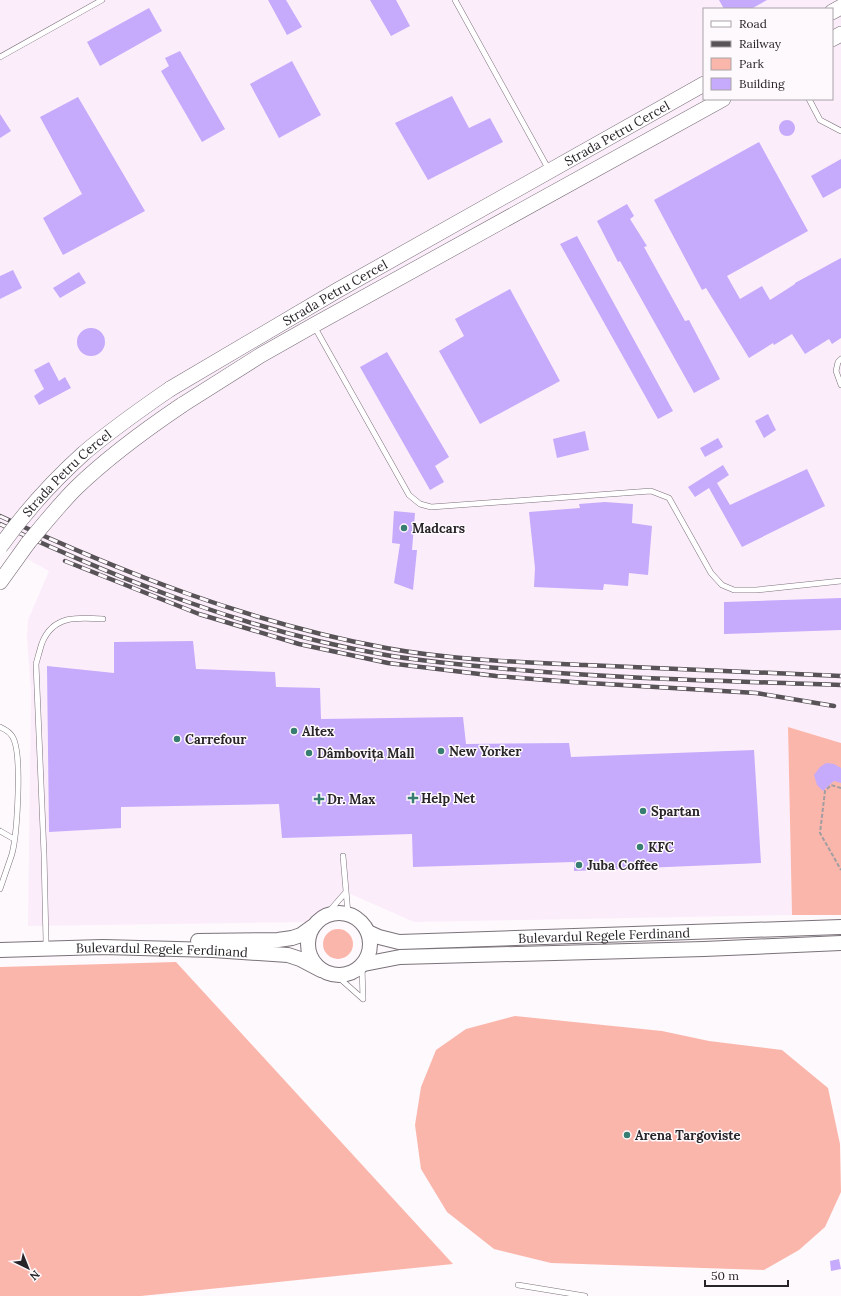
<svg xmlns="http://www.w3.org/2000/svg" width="841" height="1296" viewBox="0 0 841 1296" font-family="Lora,serif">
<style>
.built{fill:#fcedfb;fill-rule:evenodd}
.green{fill:#fbb6ab}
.building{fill:#c6aafb}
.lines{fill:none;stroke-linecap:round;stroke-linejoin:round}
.lane-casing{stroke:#7a7279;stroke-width:6}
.secondary-casing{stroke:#7a7279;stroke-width:16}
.primary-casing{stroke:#7a7279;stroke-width:16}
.path{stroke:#a19da0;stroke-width:2;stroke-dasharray:4 2;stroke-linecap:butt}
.lane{stroke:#fff;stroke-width:5}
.secondary{stroke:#fff;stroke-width:14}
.primary{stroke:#fff;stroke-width:15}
.rail-casing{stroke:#575356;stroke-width:4.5}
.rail{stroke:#fef9fd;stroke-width:3;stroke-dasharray:9;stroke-linecap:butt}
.primary-bridge-casing{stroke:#7a7279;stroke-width:16;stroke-linecap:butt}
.primary-bridge{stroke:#fff;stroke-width:15}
.poi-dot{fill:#387d72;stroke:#fef9fd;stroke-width:1.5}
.labels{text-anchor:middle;stroke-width:3;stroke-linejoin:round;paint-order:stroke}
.street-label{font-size:13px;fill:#282528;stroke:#fef9fd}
.poi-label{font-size:13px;font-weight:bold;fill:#282528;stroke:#fef9fd;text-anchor:start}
</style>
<rect width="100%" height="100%" fill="#fef9fd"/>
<!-- built -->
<path class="built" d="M0 0H841V743L788 727 792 915 414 922 346 892 308 922 28 926 31 693 27 637 28 620 49 571 0 544ZM704 9H832V99H704Z"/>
<!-- green -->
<path class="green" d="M788 727 841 743V915H792Z
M323 944a15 15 0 1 1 30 0a15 15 0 1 1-30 0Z
M176 962 453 1264 141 1296H0V967Z
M515 1016 662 1031 709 1041 782 1050 828 1088 840 1144 841 1192 825 1227 799 1250 764 1270 551 1263 494 1249 447 1212 421 1169 415 1125 421 1087 436 1050 466 1029Z"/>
<!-- building -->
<path class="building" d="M268 0H286L302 27 287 35Z
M370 0H396L410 26 391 36Z
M719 0H767L751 9H724Z
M149 8 162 31 100 66 87 42Z
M180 51 225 129 202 142 161 71 169 66 165 58Z
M292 61 321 115 279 138 250 84Z
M452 96 469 128 490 118 503 142 428 180 395 123Z
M78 97 145 211 63 255 43 218 82 194 40 117Z
M0 114 11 131 0 138Z
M779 128a8 8 0 1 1 16 0a8 8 0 1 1-16 0Z
M759 142 808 231 727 276 740 299 762 286 770 300 795 284V283L841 258V338L832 344 829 339 805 354 792 334 774 345 773 343 749 358 706 288 702 290 654 200Z
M841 159V188L823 198 811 176Z
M627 204 634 216 630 219 647 246 644 247 685 321 689 320 720 379 694 393 620 261 618 262 597 221Z
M577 236 673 411 658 419 560 244Z
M13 270 22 288 0 299V276Z
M79 272 86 283 60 298 53 288Z
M510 289 560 381 480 424 439 351 464 336 455 319Z
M77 342a14 14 0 1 1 28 0a14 14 0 1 1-28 0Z
M387 352 449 457 435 466 444 482 430 490 360 367Z
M49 362 59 381 65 377 71 388 39 405 34 396 44 389 34 370Z
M768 414 776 430 764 438 755 421Z
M585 431 589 450 557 458 553 439Z
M718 438 723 447 705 457 700 448Z
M723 465 729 475 717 483 730 505 807 469 825 506 742 547 709 488 695 497 688 487Z
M605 502 633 504 632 523 652 526 648 575 629 573 628 586 604 584 603 590 534 587 535 568 529 512 580 508 579 504Z
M394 511 415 513 412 550H417L413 590 394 583 400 544 392 543Z
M841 598V630L724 634V602Z
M193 641 196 669 275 672 276 687 320 688 321 719 463 717 466 744 569 743 571 757 754 750 761 863 574 871V862L413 867 412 834 282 838 279 804 121 807V828L49 832 47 666 114 673V642Z
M826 763 834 764 841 768V783L834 781 823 791 817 785 814 775 820 767Z
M839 1259 841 1269 831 1271 830 1261Z"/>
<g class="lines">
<defs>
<path id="lane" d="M455 0 549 170
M0 57 102 0
M809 99 820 120 841 131
M314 326 409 495 420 504 431 507 651 491 669 498 711 573 722 585 734 590H756L841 581
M841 359 838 362 836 371 841 385
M0 727C4 729 9 731 12 736 23 751 17 834 12 854 8 866 4 877 0 889
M0 831 14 839
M343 856 348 914
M325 916 346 892
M46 942 44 854 36 664C38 657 40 649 42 643 53 615 78 617 103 619
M362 966 363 999
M337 976 363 999
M518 1285 585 1296"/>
<g id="secondary">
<circle cx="339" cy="944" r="31"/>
<path id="s1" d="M368 932 379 937 399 942 841 927"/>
<path d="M198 941 278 940 292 938 301 935 312 927"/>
<path id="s2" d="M0 950 103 947 213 950 288 955 300 959 321 970"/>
<path d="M364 964 400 957 704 949 841 943"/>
</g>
<g id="primary">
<path d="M832 12 841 7"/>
<path d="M832 39 841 34"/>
<path id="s3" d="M170 389 338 290 704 84"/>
<path d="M182 405 261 355 314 325 723 99"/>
<path d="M0 582 28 543"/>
</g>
</defs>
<!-- lane casing -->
<use href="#lane" class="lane-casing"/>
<!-- secondary casing -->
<use href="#secondary" class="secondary-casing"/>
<!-- primary casing -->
<use href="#primary" class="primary-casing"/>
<!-- path -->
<path class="path" d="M841 788 831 785 825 791 820 833 841 870"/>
<!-- lane -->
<use href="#lane" class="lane"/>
<!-- secondary -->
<use href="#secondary" class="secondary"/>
<!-- primary -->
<use href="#primary" class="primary"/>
<defs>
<path id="rail" d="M0 516C123 573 251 623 386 648 451 660 518 662 585 665 670 669 756 672 841 676
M0 524C123 581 251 632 386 655 426 662 466 665 507 669 618 679 730 681 841 685
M65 561 199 614 299 644 388 663 496 676 572 682 756 693 834 706"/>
</defs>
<!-- rail casing -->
<use href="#rail" class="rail-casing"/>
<!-- rail -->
<use href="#rail" class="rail"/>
<defs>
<g id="primary-bridge">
<path d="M28 543C44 524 59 505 76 488 109 456 145 430 182 405"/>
<path id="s4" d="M0 547C24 513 53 481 84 453 111 430 141 409 170 389"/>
</g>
</defs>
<!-- primary-bridge casing -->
<use href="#primary-bridge" class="primary-bridge-casing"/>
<!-- primary-bridge -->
<use href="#primary-bridge" class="primary-bridge"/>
</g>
<!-- markers -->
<g class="poi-dot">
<circle cx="404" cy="528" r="4"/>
<circle cx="294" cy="731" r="4"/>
<circle cx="177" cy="739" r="4"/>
<circle cx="441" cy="751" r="4"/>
<circle cx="309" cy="753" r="4"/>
<path d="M411 792h4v4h4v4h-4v4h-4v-4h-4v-4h4z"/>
<path d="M317 793h4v4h4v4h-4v4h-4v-4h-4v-4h4z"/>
<circle cx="643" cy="811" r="4"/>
<circle cx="640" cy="847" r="4"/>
<circle cx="579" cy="865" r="4"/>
<circle cx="627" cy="1135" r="4"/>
</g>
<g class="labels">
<!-- street labels -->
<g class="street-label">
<text dy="5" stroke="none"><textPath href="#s3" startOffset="515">Strada Petru Cercel</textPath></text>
<text dy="5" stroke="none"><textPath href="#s3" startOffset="191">Strada Petru Cercel</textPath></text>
<text dy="5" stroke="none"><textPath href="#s4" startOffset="100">Strada Petru Cercel</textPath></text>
<text dy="5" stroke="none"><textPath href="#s1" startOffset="238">Bulevardul Regele Ferdinand</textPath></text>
<text dy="5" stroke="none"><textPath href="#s2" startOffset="162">Bulevardul Regele Ferdinand</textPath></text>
</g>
<!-- poi labels -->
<g class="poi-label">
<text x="412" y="533">Madcars</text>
<text x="302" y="736">Altex</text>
<text x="185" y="744">Carrefour</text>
<text x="449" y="756">New Yorker</text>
<text x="317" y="758">Dâmbovița Mall</text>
<text x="421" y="803">Help Net</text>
<text x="327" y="804">Dr. Max</text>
<text x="651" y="816">Spartan</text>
<text x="648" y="852">KFC</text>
<text x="587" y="870">Juba Coffee</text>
<text x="635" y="1140">Arena Targoviste</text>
</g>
</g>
<!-- legend -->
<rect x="703" y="8" width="130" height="92" fill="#fef9fd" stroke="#a8a4a8"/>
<rect x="711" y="21" width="20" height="6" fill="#ffffff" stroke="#a8a4a8"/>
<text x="739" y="28" font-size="12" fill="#282528">Road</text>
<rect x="711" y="41" width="20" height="6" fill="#575356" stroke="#a8a4a8"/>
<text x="739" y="48" font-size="12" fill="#282528">Railway</text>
<rect x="711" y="58" width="20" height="12" fill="#fbb6ab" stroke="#a8a4a8"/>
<text x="739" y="68" font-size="12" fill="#282528">Park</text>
<rect x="711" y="78" width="20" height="12" fill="#c6aafb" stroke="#a8a4a8"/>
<text x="739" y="88" font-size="12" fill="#282528">Building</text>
<!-- north arrow -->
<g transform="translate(28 1268) rotate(137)" stroke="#fef9fd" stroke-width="3" paint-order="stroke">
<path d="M0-3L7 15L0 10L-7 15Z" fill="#282528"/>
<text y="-6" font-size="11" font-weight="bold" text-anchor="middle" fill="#282528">N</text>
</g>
<!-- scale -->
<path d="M705 1280v6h83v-6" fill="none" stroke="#282528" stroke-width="2"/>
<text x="711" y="1280" font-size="12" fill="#282528" stroke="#fef9fd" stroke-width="3" paint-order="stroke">50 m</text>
</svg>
